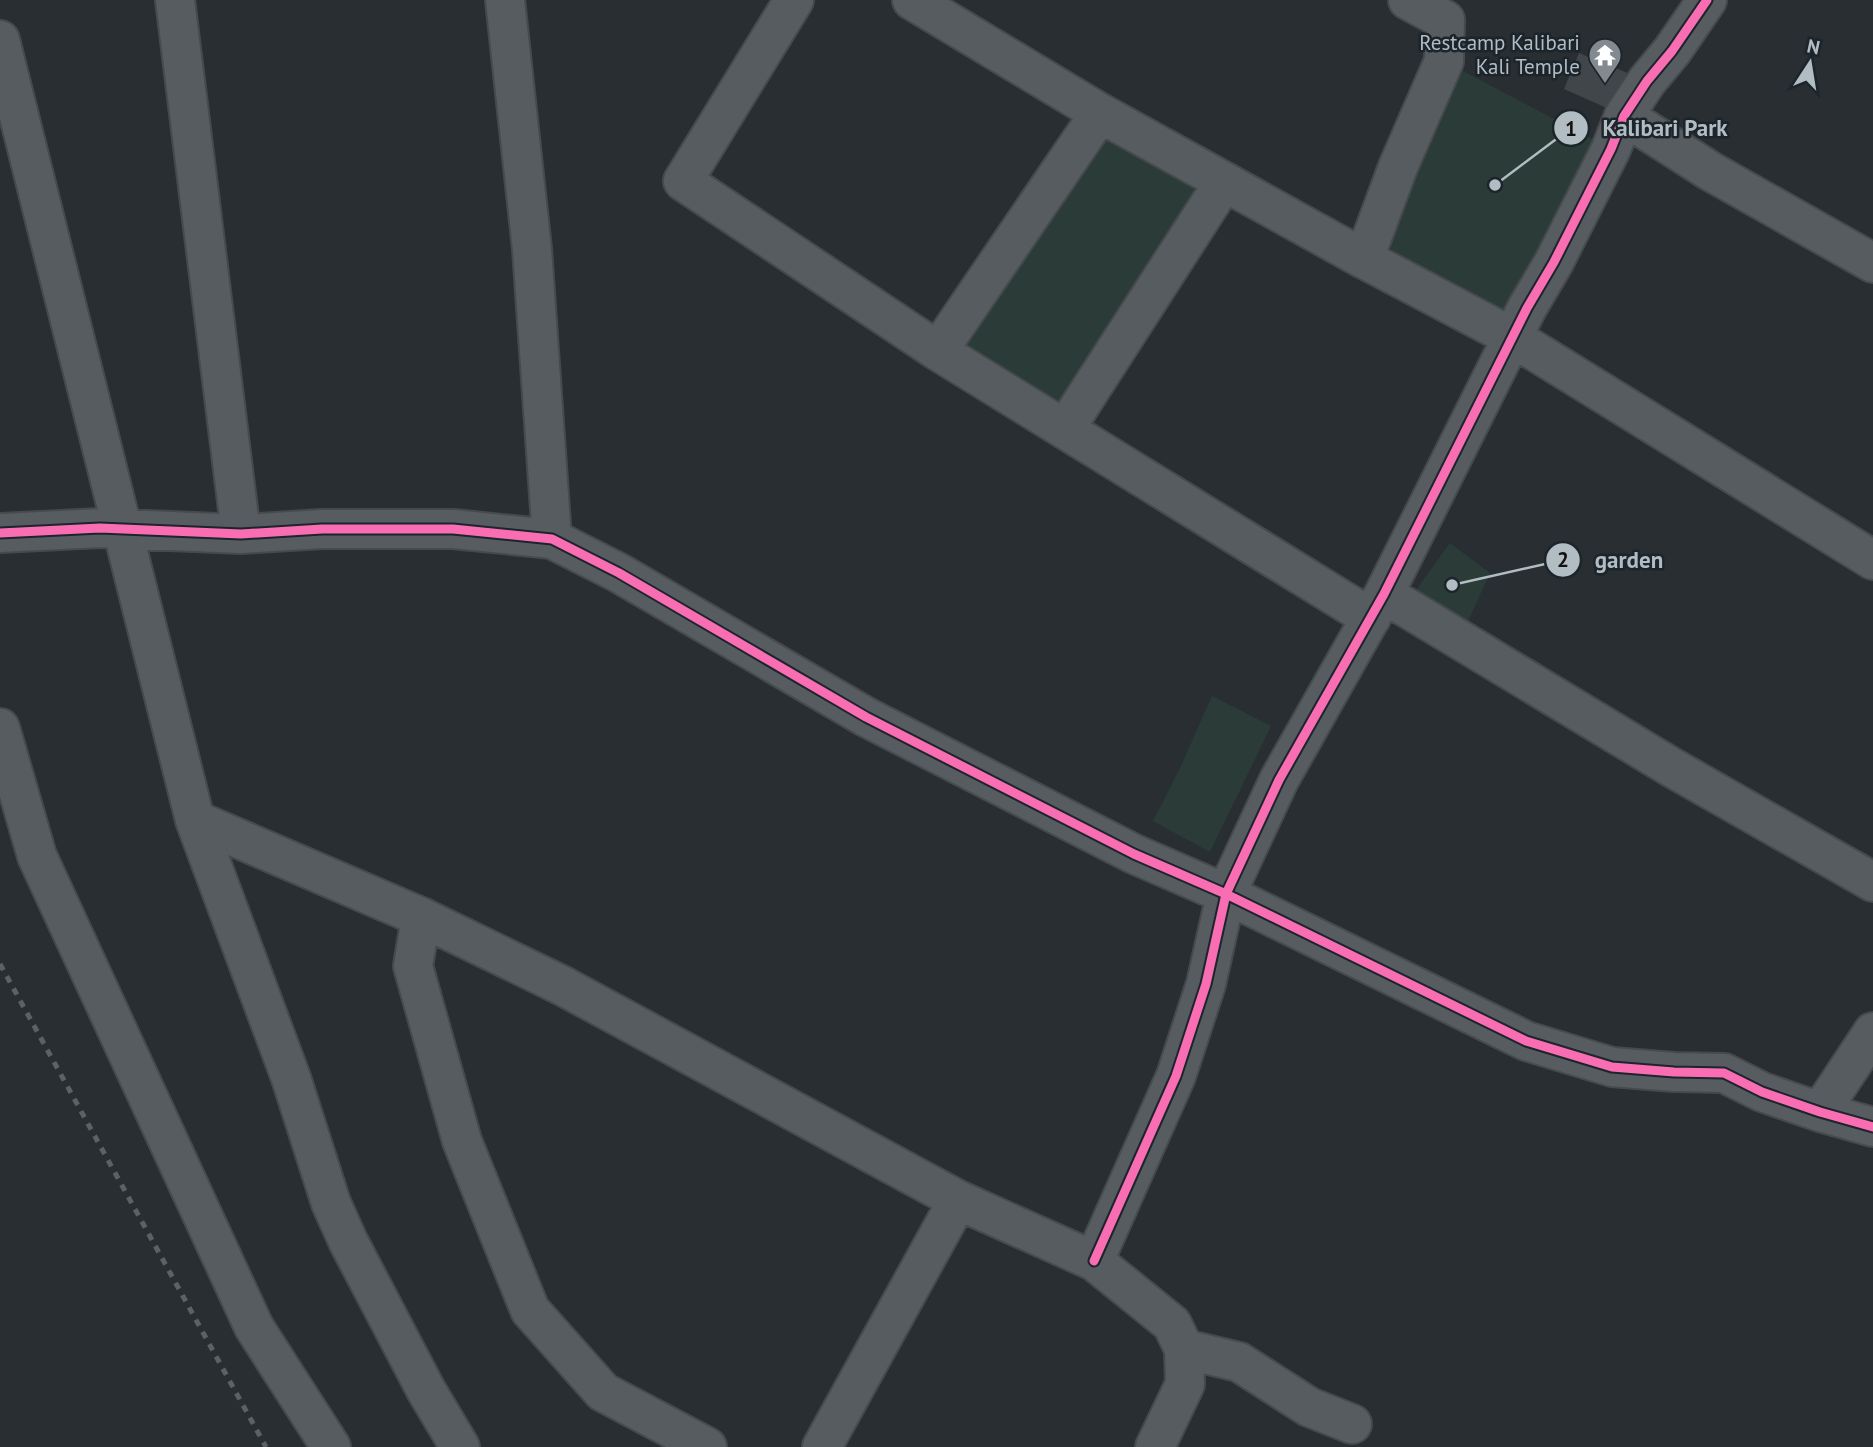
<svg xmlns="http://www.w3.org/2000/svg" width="1873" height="1447" viewBox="0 0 1873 1447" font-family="'PT Sans',sans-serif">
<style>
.green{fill:#2b3c38}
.building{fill:#41464a}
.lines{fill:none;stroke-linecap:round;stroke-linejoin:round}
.minor-casing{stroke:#464a4d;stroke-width:42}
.minor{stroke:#575c60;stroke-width:38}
.rail{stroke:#5c6164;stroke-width:5;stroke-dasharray:7 7;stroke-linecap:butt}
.cycleway-casing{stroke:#1c252b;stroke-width:13}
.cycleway{stroke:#f96db3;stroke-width:9}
.labels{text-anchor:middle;stroke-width:5;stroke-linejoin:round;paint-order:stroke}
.poi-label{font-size:21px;fill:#b2bcc3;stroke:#1c252b;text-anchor:end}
.leader{fill:none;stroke:#b2bcc3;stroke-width:2.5}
.callout-dot{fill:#b2bcc3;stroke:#1c252b;stroke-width:2.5}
.mark-label{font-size:21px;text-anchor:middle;font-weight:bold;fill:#111}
.callout-label{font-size:23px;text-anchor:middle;font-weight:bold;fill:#b2bcc3;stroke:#1c252b;stroke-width:5;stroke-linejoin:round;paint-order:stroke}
</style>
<rect width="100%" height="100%" fill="#282e32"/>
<!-- green -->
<path class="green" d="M1444 61 1611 149 1512 337 1377 266Z
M1108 136 1198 191 1060 408 957 352Z
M1450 543 1490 573 1464 630 1411 597Z
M1212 696 1271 726 1210 852 1153 821 1181 766Z"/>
<!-- building -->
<path class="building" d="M1579 53 1647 81 1618 113 1564 89Z"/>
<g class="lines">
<defs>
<path id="minor" d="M175 0 241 534
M505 0 532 249 552 539
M794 0 683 181 938 351
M912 0 1100 113
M1408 0 1445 20 1444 61 1398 167 1364 259 1512 337 1873 560
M1707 0 1672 51 1647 81 1624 116 1611 149 1554 262 1527 308 1384 594 1279 780 1226 894 1526 1041 1612 1067 1674 1072 1724 1073 1762 1092 1820 1112 1873 1127
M0 40 195 820 291 1078 331 1203 348 1241 426 1390 460 1447
M1624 116 1710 171 1873 263
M1364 259 1100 113 938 351 1371 618
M1065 429 1224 182
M0 533 100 528 241 534 322 529H453L552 539 619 573 866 717 1134 854 1226 894 1206 984 1176 1076 1094 1261
M1384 594 1671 767 1873 882
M0 728 37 856 254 1327 331 1447
M195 820 421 917 563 986 958 1200 1094 1261 1172 1324 1184 1349 1185 1384 1155 1447
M421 917 413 966 462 1141 530 1310 603 1392 707 1447
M1820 1112 1873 1032
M1184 1349 1239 1362 1309 1407 1352 1424
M822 1447 958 1200"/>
</defs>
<!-- minor casing -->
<use href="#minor" class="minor-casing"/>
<!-- minor -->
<use href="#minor" class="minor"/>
<!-- rail -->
<path class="rail" d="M0 964 266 1447"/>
<defs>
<path id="cycleway" d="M1707 0 1672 51 1647 81 1624 116 1611 149 1554 262 1527 308 1384 594 1279 780 1226 894 1526 1041 1612 1067 1674 1072 1724 1073 1762 1092 1820 1112 1873 1127
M0 533 100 528 241 534 322 529H453L552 539 619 573 866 717 1134 854 1226 894 1206 984 1176 1076 1094 1261"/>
</defs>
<!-- cycleway casing -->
<use href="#cycleway" class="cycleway-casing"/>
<!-- cycleway -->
<use href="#cycleway" class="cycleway"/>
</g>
<!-- icons -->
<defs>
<symbol id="temple-pin" viewBox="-11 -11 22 30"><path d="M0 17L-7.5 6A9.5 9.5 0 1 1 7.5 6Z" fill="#828a90" stroke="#1c252b"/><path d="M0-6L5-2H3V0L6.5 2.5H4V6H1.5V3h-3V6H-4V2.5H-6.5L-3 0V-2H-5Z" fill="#fff"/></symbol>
</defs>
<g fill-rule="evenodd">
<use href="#temple-pin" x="1586" y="36" width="38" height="52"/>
</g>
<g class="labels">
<!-- poi labels -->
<g class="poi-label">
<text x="1580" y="50">Restcamp Kalibari<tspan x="1580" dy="24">Kali Temple</tspan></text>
</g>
</g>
<!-- callouts -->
<path class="leader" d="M1495 185L1571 128M1452 585L1563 560"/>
<g class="callout-dot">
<circle cx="1495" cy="185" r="7"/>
<circle cx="1452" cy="585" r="7"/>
<circle cx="1571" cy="128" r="18"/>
<circle cx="1563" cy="560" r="18"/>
</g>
<g class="mark-label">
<text x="1571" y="136">1</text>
<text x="1563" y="567">2</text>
</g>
<g class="callout-label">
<text x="1665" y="136">Kalibari Park</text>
<text x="1629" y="568">garden</text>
</g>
<!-- north arrow -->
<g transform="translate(1810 63) rotate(12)" stroke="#1c252b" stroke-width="5" paint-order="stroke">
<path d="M0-5L12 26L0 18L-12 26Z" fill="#b2bcc3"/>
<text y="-10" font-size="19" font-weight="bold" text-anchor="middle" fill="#b2bcc3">N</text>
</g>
</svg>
